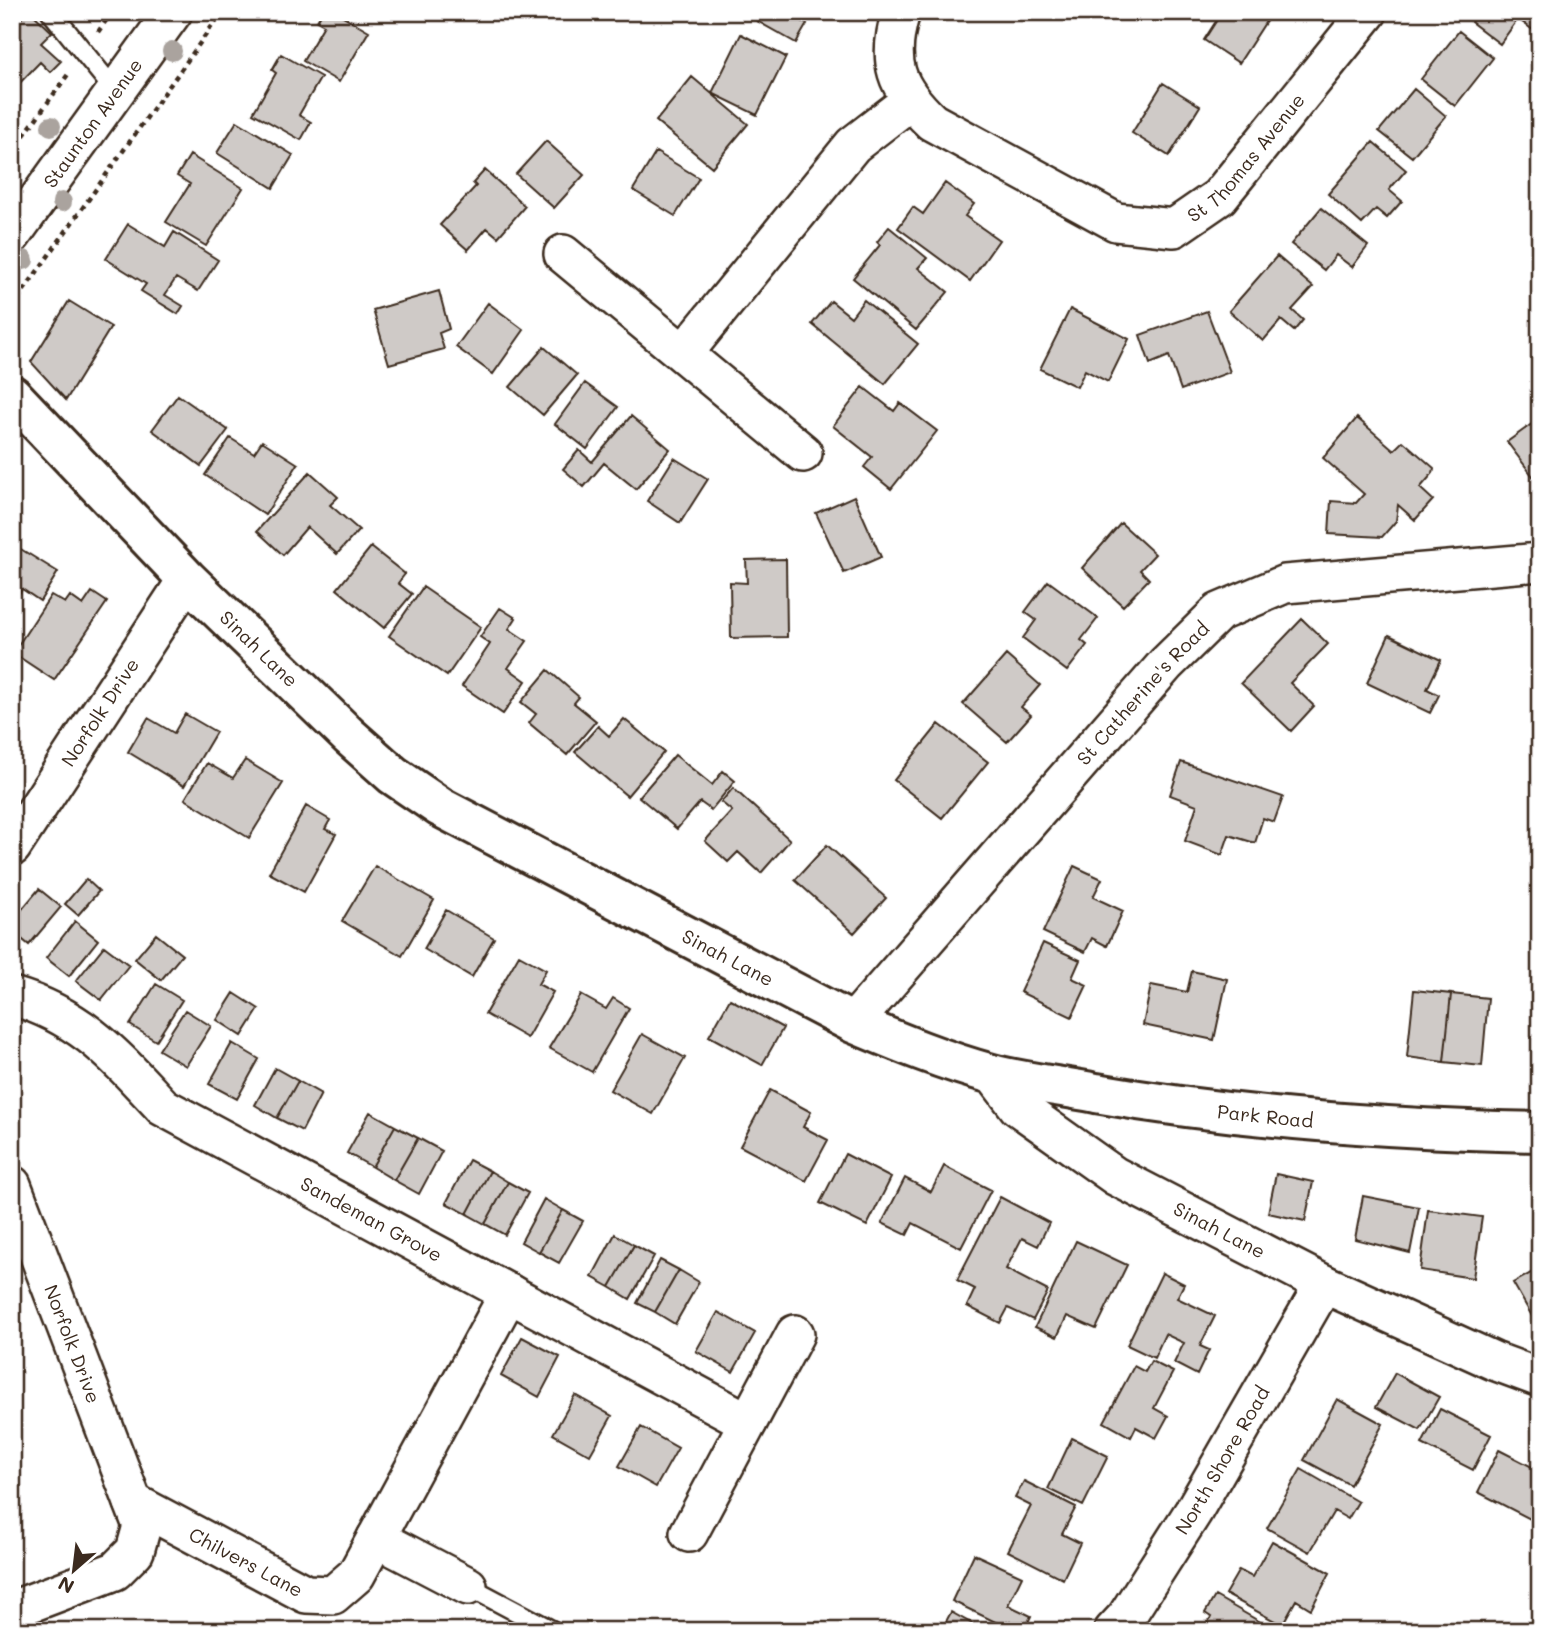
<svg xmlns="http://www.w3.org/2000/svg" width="1552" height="1643" viewBox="0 0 1552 1643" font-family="Mali,sans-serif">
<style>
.building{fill:#cfcac7;stroke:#3b2a1e;stroke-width:2}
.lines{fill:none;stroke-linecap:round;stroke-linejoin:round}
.service-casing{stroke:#3b2a1e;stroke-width:23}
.minor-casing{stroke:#3b2a1e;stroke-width:42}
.tertiary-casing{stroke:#3b2a1e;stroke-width:44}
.path{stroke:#3b2a1e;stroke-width:4.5;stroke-dasharray:5 5;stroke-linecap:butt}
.service{stroke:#fff;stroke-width:18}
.minor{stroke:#fff;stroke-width:37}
.tertiary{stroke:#fff;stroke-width:38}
.tree{fill:#aaa39e}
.labels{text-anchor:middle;stroke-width:6;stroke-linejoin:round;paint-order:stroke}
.street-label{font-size:19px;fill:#3b2a1e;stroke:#fff}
</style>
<rect width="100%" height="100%" fill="#fff"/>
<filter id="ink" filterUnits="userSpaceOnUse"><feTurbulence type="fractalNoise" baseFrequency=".0143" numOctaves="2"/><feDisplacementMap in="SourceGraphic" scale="14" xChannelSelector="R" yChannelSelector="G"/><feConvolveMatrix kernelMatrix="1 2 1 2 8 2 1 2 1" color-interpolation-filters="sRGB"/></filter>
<g filter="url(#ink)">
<!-- building -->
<path class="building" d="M27 12H31L52 32 41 43 61 61 50 72 40 62 12 91V28Z
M322 12H336L369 31 339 82 303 61 324 25 317 21Z
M741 12H801L798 19 807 24 796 43Z
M1222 12H1272L1239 63 1204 40Z
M1478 12H1540V20L1533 30 1518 19 1500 44 1471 22Z
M1459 31 1493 58 1455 106 1421 79Z
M741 34 786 57 757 115 712 93Z
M281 54 321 77 299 115 311 122 301 140 253 113 276 73 272 70Z
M692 77 748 124 712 167 656 121Z
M1163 83 1200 106 1169 156 1132 133Z
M1414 89 1446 116 1412 157 1379 131Z
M237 121 293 155 273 188 217 153Z
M546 141 584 175 554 208 516 174Z
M1373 142 1406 170 1389 190 1402 201 1387 218 1376 209 1362 224 1328 194Z
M656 152 699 178 675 216 633 190Z
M190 155 243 188 206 246 166 222 190 184 177 176Z
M485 170 525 206 498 237 487 228 468 250 440 225 476 186 473 183Z
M945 183 974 204 965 216 999 240 970 281 898 228 913 207 923 214Z
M1321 208 1368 246 1352 267 1336 255 1324 270 1291 244Z
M128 224 165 247 174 232 218 260 198 291 176 278 165 295 183 306 178 314 141 291 146 284 106 259Z
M889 227 927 258 918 268 948 292 916 330 853 278 880 245 877 242Z
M1277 256 1313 287 1292 310 1303 320 1294 331 1281 320 1263 341 1229 311Z
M439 291 449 329 439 333 444 349 389 364 373 310Z
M864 300 918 344 885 384 812 324 831 301 851 317Z
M69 301 111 327 66 400 31 362Z
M488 303 524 330 493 374 456 347Z
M1070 309 1129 339 1108 382 1085 370 1077 387 1040 369Z
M1207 311 1230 372 1181 390 1169 356 1150 364 1140 335Z
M544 347 577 375 543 415 510 387Z
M585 383 618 407 587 449 555 424Z
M863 387 894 411 900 403 937 431 891 489 864 467 872 457 833 426Z
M178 395 228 430 201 466 152 430Z
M631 416 670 449 636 489 604 463 584 487 563 469 579 450 592 462Z
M1357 418 1394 450 1403 441 1434 468 1433 473 1420 488 1433 500 1415 520 1398 505 1396 521 1382 537 1329 534 1331 501 1356 503 1364 494 1323 458Z
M1540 418V476L1535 479 1507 442Z
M230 438 254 453 262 441 298 464 265 515 205 475Z
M674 458 708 479 680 523 647 501Z
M310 472 338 497 330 505 359 530 337 554 307 527 283 555 257 531Z
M854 496 881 557 844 573 816 513Z
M1121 523 1155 554 1140 570 1149 579 1123 606 1082 568Z
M371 547 405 574 398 583 412 594 384 628 337 589Z
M19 548 58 572 40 601 22 589 12 605V558Z
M786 559 787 637 731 638 730 582 747 583 746 560Z
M1048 581 1098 618 1081 640 1087 645 1067 671 1023 638 1036 620 1025 612Z
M423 587 481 627 447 676 389 636Z
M92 592 107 602 54 680 13 653 51 595 65 603 70 596 83 605Z
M500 608 516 618 509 629 527 641 508 668 526 681 503 714 462 686 490 644 480 637Z
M1302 619 1328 644 1290 683 1314 706 1291 731 1241 683Z
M1389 635 1441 660 1427 689 1439 695 1430 713 1367 683Z
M1006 655 1040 685 1021 707 1031 715 1007 742 963 704Z
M548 670 579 697 574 703 596 721 567 755 529 723 536 714 521 702Z
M185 714 216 732 184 786 128 752 148 718 174 733Z
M624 719 664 752 627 796 575 752 598 726 609 736Z
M939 724 988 762 942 818 894 780Z
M675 755 712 785 723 771 735 781 711 810 700 802 677 829 639 797Z
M245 760 283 783 249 838 185 799 207 763 233 778Z
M1181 762 1283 797 1274 822 1263 818 1255 843 1229 835 1222 855 1185 841 1197 805 1170 795Z
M733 788 790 840 761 873 738 852 728 862 705 841 732 811 721 802Z
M306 806 330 820 325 829 336 834 304 892 269 873Z
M827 845 886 898 854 933 795 880Z
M375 866 434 900 402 956 342 921Z
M1074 866 1102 879 1093 897 1123 911 1107 946 1092 938 1085 952 1043 932Z
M86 879 99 891 78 915 65 904Z
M39 889 61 907 29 945 12 931V921Z
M446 910 494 938 472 977 424 949Z
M75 921 98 940 69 976 46 958Z
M156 934 182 955 161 980 135 959Z
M1043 943 1080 960 1072 978 1087 985 1072 1017 1020 992Z
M104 946 129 965 101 1000 76 981Z
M519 955 546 970 538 984 553 992 527 1038 485 1014Z
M1192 971 1227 979 1214 1040 1143 1025 1151 985 1187 992Z
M156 984 182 1000 156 1041 130 1025Z
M1414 990 1451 994 1444 1062 1407 1057Z
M234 993 259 1009 242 1036 217 1020Z
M1451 994 1488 998 1482 1066 1444 1062Z
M581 995 606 1009 613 998 629 1008 592 1072 549 1048Z
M730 999 783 1028 762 1065 709 1036Z
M185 1010 211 1026 186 1066 159 1050Z
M642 1034 685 1058 653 1114 610 1090Z
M232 1043 259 1059 237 1099 209 1084Z
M275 1068 298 1081 277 1118 255 1105Z
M298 1081 321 1094 302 1131 277 1118Z
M770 1090 811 1112 803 1127 828 1140 806 1181 740 1146Z
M370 1112 395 1126 372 1167 347 1153Z
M395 1126 418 1138 394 1180 372 1167Z
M418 1138 442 1151 419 1194 394 1180Z
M845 1154 891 1178 867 1226 820 1203Z
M469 1160 490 1171 467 1214 446 1203Z
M944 1166 991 1190 961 1248 913 1223 907 1235 882 1223 905 1178 931 1192Z
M490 1171 508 1182 485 1224 467 1214Z
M1276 1174 1313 1182 1305 1221 1268 1213Z
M508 1182 528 1193 505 1235 485 1224Z
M1363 1196 1419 1207 1410 1253 1355 1239Z
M1000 1197 1049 1223 1038 1246 1022 1238 1006 1269 1048 1291 1033 1320 1008 1308 1000 1323 967 1306 975 1289 957 1280Z
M544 1199 563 1210 539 1252 521 1242Z
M563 1210 583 1221 559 1263 539 1252Z
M1428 1210 1482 1217 1473 1278 1420 1270Z
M615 1234 634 1245 610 1287 592 1277Z
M1076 1241 1127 1265 1096 1329 1067 1316 1057 1337 1035 1327Z
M634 1245 654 1256 630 1299 610 1287Z
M660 1260 679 1270 655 1312 637 1303Z
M1540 1268V1330L1513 1283Z
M679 1270 699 1282 675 1324 655 1312Z
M1162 1273 1184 1284 1177 1298 1215 1316 1200 1346 1209 1350 1197 1375 1174 1363 1184 1343 1165 1334 1154 1358 1127 1345Z
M718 1312 755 1333 733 1372 696 1351Z
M522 1337 560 1357 539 1397 501 1376Z
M1151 1361 1173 1372 1154 1408 1168 1416 1156 1438 1136 1427 1131 1437 1104 1422 1134 1366 1145 1372Z
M1395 1373 1439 1397 1420 1430 1376 1407Z
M575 1395 612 1416 590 1455 553 1434Z
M1337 1399 1383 1424 1350 1485 1304 1460Z
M1440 1409 1491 1435 1473 1470 1422 1444Z
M641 1427 678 1448 656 1487 619 1466Z
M1072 1438 1108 1456 1083 1506 1048 1489Z
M1499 1450 1540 1471 1538 1523 1478 1492Z
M1301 1469 1358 1502 1348 1519 1334 1511 1310 1552 1267 1528Z
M1024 1481 1076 1507 1062 1534 1080 1543 1063 1579 1008 1551 1031 1506 1015 1498Z
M1272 1541 1330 1573 1311 1609 1296 1600 1282 1625 1225 1594 1239 1570 1252 1577Z
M974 1554 1022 1576 1008 1605 1031 1616 1024 1631H1014L952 1601Z
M1215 1596 1276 1631H1203L1211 1617 1205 1613Z
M951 1612 985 1631H941Z"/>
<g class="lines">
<defs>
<path id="service" d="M51 12 116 92
M468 1586 553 1631"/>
<g id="minor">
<path id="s1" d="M901 12C886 62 895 87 932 122L1116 222 1174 228 1219 197 1368 12"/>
<path id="s2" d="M12 235 173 12"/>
<path d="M563 254 803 453"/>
<path d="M684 353 853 145 910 101"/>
<path id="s3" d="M12 847 187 579"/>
<path id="s4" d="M12 996C82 1016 115 1056 163 1107L748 1422"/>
<path id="s5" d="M853 1023 1166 664 1219 612 1285 584 1540 562"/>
<path id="s6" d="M993 1074 1018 1107 1115 1176 1324 1284 1494 1361 1540 1378"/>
<path id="s7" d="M12 1185 142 1526 135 1551 115 1571 12 1610"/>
<path id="s8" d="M133 1502 306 1594 333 1595 356 1575 509 1293"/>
<path d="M689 1533 795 1334"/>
<path d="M376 1538 468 1586"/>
<path id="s9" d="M1113 1631 1126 1617 1193 1512 1324 1284"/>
</g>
<g id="tertiary">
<path id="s10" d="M12 395 187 579 349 736 393 775 440 807 853 1023C898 1042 944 1061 992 1074 1026 1083 1062 1086 1096 1093 1243 1119 1391 1129 1540 1132"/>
</g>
</defs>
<!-- service casing -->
<use href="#service" class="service-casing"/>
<!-- minor casing -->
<use href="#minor" class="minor-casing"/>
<!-- tertiary casing -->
<use href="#tertiary" class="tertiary-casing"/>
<!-- path -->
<path class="path" d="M98 32 112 12
M12 152 69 73
M12 307 222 12"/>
<!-- service -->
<use href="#service" class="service"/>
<!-- minor -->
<use href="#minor" class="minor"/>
<!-- tertiary -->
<use href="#tertiary" class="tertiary"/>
</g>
<!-- trees -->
<g class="tree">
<circle cx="172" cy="51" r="10"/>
<circle cx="51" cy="126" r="10"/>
<circle cx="62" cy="202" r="10"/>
<circle cx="24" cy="260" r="10"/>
</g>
</g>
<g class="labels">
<!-- street labels -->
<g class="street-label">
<text dy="7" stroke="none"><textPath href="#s2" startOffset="138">Staunton Avenue</textPath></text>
<text dy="7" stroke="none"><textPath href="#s1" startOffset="492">St Thomas Avenue</textPath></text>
<text dy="7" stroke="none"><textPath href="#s10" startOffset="354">Sinah Lane</textPath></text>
<text dy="7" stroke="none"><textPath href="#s5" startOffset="439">St Catherine's Road</textPath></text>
<text dy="7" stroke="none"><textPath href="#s3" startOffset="161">Norfolk Drive</textPath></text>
<text dy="7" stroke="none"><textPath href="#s10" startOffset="920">Sinah Lane</textPath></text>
<text dy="7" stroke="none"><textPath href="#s10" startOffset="1486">Park Road</textPath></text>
<text dy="7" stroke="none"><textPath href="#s4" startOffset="427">Sandeman Grove</textPath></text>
<text dy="7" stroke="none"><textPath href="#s6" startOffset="278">Sinah Lane</textPath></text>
<text dy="7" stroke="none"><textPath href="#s7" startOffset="170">Norfolk Drive</textPath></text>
<text dy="7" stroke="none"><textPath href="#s9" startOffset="203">North Shore Road</textPath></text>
<text dy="7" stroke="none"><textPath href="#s8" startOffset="128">Chilvers Lane</textPath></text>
</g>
</g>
<!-- margin -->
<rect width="1552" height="1643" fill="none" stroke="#fff" stroke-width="42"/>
<rect x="21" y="21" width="1510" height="1601" fill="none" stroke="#3b2a1e" stroke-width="2.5" filter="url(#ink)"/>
<!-- north arrow -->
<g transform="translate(74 1570) rotate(208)" stroke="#ffffff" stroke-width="5" paint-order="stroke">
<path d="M0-5L12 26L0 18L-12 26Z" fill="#3b2a1e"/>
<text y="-10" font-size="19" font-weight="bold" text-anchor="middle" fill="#3b2a1e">N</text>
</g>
</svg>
